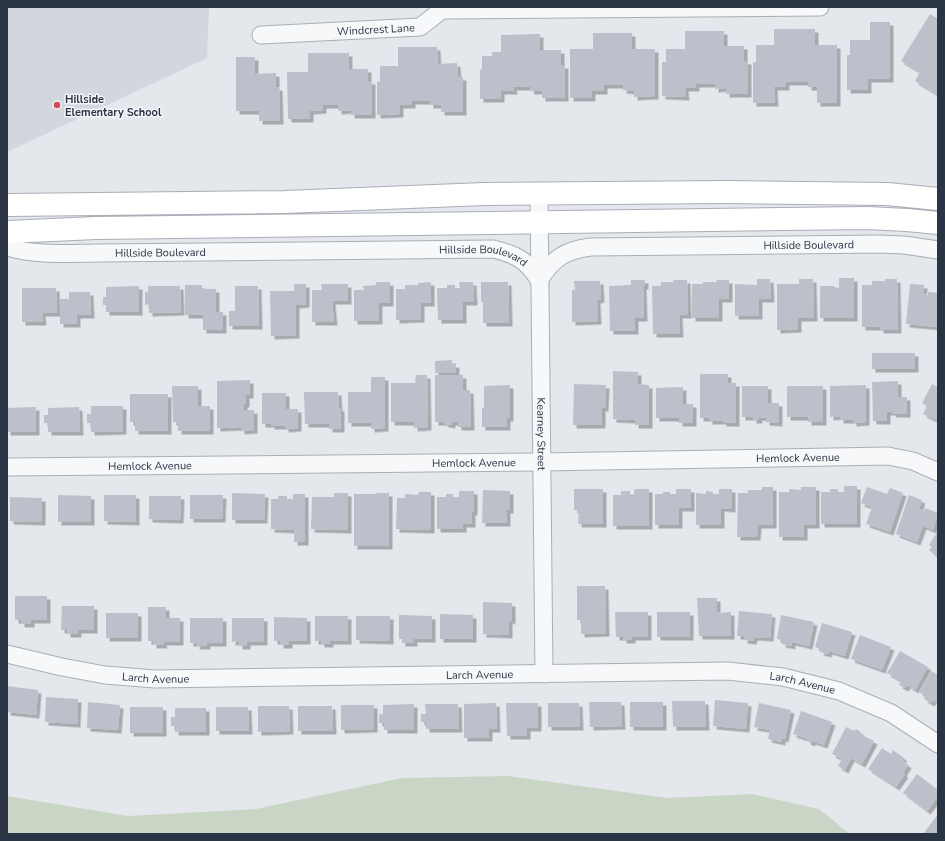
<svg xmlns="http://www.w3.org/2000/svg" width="945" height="841" viewBox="0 0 945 841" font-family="'Nunito Sans',sans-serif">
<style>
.built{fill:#d2d6de}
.green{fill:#c9d6c5}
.building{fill:#bbc0ca;filter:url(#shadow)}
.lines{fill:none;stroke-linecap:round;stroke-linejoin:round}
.minor-casing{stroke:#a9aeb7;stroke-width:19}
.secondary-casing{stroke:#a9aeb7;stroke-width:24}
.minor{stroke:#f7f8fa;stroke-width:17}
.secondary{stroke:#fff;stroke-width:22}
.poi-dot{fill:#d1495b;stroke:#f4f6f9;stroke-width:1.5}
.labels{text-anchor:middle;stroke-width:3;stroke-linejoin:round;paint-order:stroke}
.street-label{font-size:11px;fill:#2b3445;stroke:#f4f6f9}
.poi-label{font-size:11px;font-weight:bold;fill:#2b3445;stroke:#f4f6f9;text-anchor:start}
</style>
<defs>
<filter id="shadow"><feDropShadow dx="3.5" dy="3.5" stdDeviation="0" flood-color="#0004"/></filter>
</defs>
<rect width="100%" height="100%" fill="#e4e7ec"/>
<!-- built -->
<path class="built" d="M7 7H209L207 58 7 152Z"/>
<!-- green -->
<path class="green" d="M508 776 667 798 752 794 819 809 850 834H7V796L128 816 256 809 402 778Z"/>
<!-- building -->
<path class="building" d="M930 14 938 19V95L915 81 920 72 901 61Z
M870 22H890V79H868V90H847V55H850V40H870Z
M774 29H815V45H837V103H817V87H808V82H786V87H774L775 103H753V62H756V45H774Z
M685 31H724V46H744V61H748V94H726V88L715 89V84H696V88H685L686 97 662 96V62H666V49H685Z
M593 33H632V49H655V96L634 97V91L623 90V85H604V91H592V98H570V49H593Z
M540 34V50H561V65H565V98H542V91H531L530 87H513L514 91H501V99H480V70L482 69V56H492V52H501V35Z
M398 47H437L438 64 457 63 458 77H463V112H441V105H430V101H412V105H400V114L377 115V81L380 82V66H398Z
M308 53H349V69H368V81H372V115H351V110L338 111V105H323V110L310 111V119H288L287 72H308Z
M236 57H255V74L276 73V87H279L280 121H259V111H236Z
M839 278H854V318H820V286H834V287L839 288Z
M757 279H770L771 299H759V316H735V284L757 285Z
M799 279H813L814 318H798V329L777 330V284H799Z
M885 279H897L898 330H880V327H862V285H872V281H885Z
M631 280H645V286H643L644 318H635V331H610L609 286 631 285Z
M673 280H687L688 315H679L680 334H653L652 286H661V282H674Z
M716 280H729V299H719V318H692V284H703V282H717Z
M574 281H600L601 299 597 300 598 321 572 322V290H575Z
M376 282H390V303H379V321H354V290H364L363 286 376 285Z
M431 282V303H421V319L396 320V289H405V285H418V283Z
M459 282H473L474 302H463V320H438L437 288H447V285H455V288H460Z
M481 282H508L509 323H483V302H481Z
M294 284H306V304L296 305V335L271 336 270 291H294Z
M321 284H348V301H332L334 322H312V290H322Z
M910 284 924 285 923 294 928 295V292L938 293V327L906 324Z
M185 285H202V289H216V312H223V330H203V315H185Z
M139 286V312H106V305H103V297H106V287Z
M148 286H180L181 312 149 313V304L145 305V292H148Z
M235 286H258L259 326H229V311H235Z
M22 288H56L57 313H42L43 322H22Z
M69 292H90L91 315H77V324H60V299H69Z
M872 353H915V369H872Z
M452 360V364H456V373H435V361Z
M613 371 638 372V384L649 385V425H635V420L613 419Z
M700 374H728V383H736V423H723V421H709V418H700Z
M416 375H427L428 427 414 428V422H391V383H415Z
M435 375H463V390H470L471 427H458V422H452V425L445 424 444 422H435Z
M371 377H385V428L371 429V423H348V392H371Z
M250 380V395H246V404H244V410H254V430L241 431V427L217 428V381Z
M898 381V397H907V414H892L893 412H887V421H873L872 382Z
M574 384 606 385 605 408H602V425H573Z
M932 384 938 387V421L923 414 927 406 922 403Z
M510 385V418H507V427H482V408H484V386Z
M866 385V422L853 423V420H840V416L830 417V386Z
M172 386H198V406H210V431H178V422H173Z
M742 386H768V403H779V423L766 422V418L759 417V420H753V417H742Z
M787 386H823V422H808V417H787Z
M683 387V404H693V423H679V418H656V388Z
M304 392H338L339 408H341V429H329V424H305Z
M262 393H286V409H298V428L285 429V426H271V424H262Z
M130 394H168V431H135V422H130Z
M91 406H123V431L91 432V423H87V414H91Z
M36 407V432H7V408Z
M79 407 80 432H48V423H44V415H48V408Z
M844 486H857V524H821V492H830V489H838V492H844Z
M762 487H773V525H758L757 537H737L738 493H748V490H762Z
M801 487H816V525H804V537H779V492H789V489L801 490Z
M867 487 887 494 890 488 903 493 890 532 866 524 872 507 861 503Z
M574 489H603V524H578L579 510H574Z
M634 489H649V526H613V495H621V491H630V495H634Z
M676 489H691V508H679V525H655V494H663V492H670V494H676Z
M719 489H732V509L721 508V525H696V493L706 494V491L713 492V494H719Z
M483 490 510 491V510H507V523H482Z
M459 491H474V512H472V524H463V529H437V497H446V494H453V497H459Z
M419 492H431V530L396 529 397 498H405V494L418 495Z
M232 493 265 494 264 520H232Z
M334 493H348V530L311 529 312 497H334Z
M376 493H389V546H354V494H375Z
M293 494H305V542H294V530L271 529V499H278V496H287V499H293Z
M58 495 91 496V522H58Z
M104 495H136V522L104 521Z
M190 495H223L222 519H190Z
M909 495 922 500 919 509 924 511 925 508 938 513 933 530 923 526 917 542 896 534Z
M149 496H181L180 520 149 519Z
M10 497 42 498V522L10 521Z
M938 531V558L929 550 932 547 929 545Z
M577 586H605L606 633 581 634V620H577Z
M15 596H47V620H31V624H21V620H15Z
M697 598H717V613L731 612V636H699Z
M483 602 512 603V621L509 620V635L483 634Z
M62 606H94V630H78V634H67V630H61Z
M148 607H166V618H180V642H163L164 645H153V641H148Z
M739 611 772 614 770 638 754 637 753 641 744 640V636H737Z
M615 612H648V637H632V640H623V637H616Z
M657 612H690V637H657Z
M106 613H138V638H106Z
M440 614 473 615V639H440Z
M399 615 432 616V639H414V643H402V639H399Z
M781 615 814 622 809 646 792 642V646L782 644 783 640 777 639Z
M315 616H348V641H330V644H321V641H315Z
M356 616H390V641L356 640Z
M274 617 307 618V641H289V645H280V641H274Z
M190 618H223V643H207V646H196L197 643H190Z
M232 618H264V642H247V646H239V641L232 642Z
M822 623 852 632 845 656 829 651 828 654 820 652 821 649 815 647Z
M860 635 891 647 882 670 851 659Z
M900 651 928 667 915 690 907 685 905 688 899 685 901 681 887 673Z
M931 671 938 675V703L933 700 931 703 924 699 926 696 919 692Z
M7 686 38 690 36 715 7 712Z
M46 697 78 699 77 724 45 722Z
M715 700 748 703 746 729 713 726Z
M672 701H705L706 727H673Z
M88 702 120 705 118 730 87 728Z
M589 702H621L622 726 590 727Z
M630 702H663V727H630Z
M496 703 497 729H489V738H464V704Z
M506 703H538V728H527V736H507Z
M548 703H579L580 727H548Z
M759 703 791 710 785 739 782 738V742L768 739 770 730 754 727Z
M414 704V730H384V723H379V714H383V705Z
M425 704H458L459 729H426V722H421V714H426Z
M341 705H374V729L341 730Z
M258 706H289L290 731 258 732Z
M298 706H332L333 731H298Z
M130 707H163V733H130Z
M216 707H248L249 731H216Z
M175 708H206V732H175V726H171V717H175Z
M801 711 832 722 824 745 812 741V743L807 741 808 739 793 734Z
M846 727 854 731 856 729 861 732 860 734 874 741 862 764 851 758 845 770 838 766 842 759 832 754Z
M882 748 891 754 893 750 904 758 902 760 908 765 903 773 905 774 896 787 868 769Z
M917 774 938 790V797L927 811 903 793Z
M938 814V834H925L924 833Z"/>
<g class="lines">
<defs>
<g id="minor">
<path id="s1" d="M261 35 420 27 442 10 820 7"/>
<path id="s2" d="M539 193 544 674"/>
<path id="s3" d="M7 247C36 256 70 253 100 253L493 249C515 254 527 260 539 280"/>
<path id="s4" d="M539 280C554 258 565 250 591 247L880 244 904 245 938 250"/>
<path id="s5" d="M7 467 541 462 888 456 913 461 938 472"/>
<path id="s6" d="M7 654 62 667 105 675 155 679 728 671 783 677 839 691 891 713 938 744"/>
</g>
<path id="secondary" d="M7 205 285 202 484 194 727 192 887 194 938 199
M7 232 96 228 867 218 907 220 938 223"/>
</defs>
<!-- minor casing -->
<use href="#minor" class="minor-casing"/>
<!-- secondary casing -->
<use href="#secondary" class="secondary-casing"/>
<!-- minor -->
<use href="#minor" class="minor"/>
<!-- secondary -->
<use href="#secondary" class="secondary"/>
</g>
<!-- markers -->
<circle class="poi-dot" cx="57" cy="105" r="4"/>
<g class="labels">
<!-- street labels -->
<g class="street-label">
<text dy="4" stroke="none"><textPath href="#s1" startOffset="115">Windcrest Lane</textPath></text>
<text dy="4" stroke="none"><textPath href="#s4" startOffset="282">Hillside Boulevard</textPath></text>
<text dy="4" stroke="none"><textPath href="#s3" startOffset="154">Hillside Boulevard</textPath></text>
<text dy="4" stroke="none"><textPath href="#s3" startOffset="478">Hillside Boulevard</textPath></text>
<text dy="4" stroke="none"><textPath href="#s2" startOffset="241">Kearney Street</textPath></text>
<text dy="4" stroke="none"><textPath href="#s5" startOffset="791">Hemlock Avenue</textPath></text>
<text dy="4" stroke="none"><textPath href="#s5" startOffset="467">Hemlock Avenue</textPath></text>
<text dy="4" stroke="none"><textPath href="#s5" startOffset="143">Hemlock Avenue</textPath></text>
<text dy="4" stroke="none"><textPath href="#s6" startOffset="475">Larch Avenue</textPath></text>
<text dy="4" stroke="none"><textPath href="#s6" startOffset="151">Larch Avenue</textPath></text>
<text dy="4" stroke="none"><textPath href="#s6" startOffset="799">Larch Avenue</textPath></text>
</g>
<!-- poi labels -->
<g class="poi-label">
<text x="65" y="103">Hillside<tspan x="65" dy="13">Elementary School</tspan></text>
</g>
</g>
<!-- border -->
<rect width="945" height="841" fill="none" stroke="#2b3445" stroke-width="16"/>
</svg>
